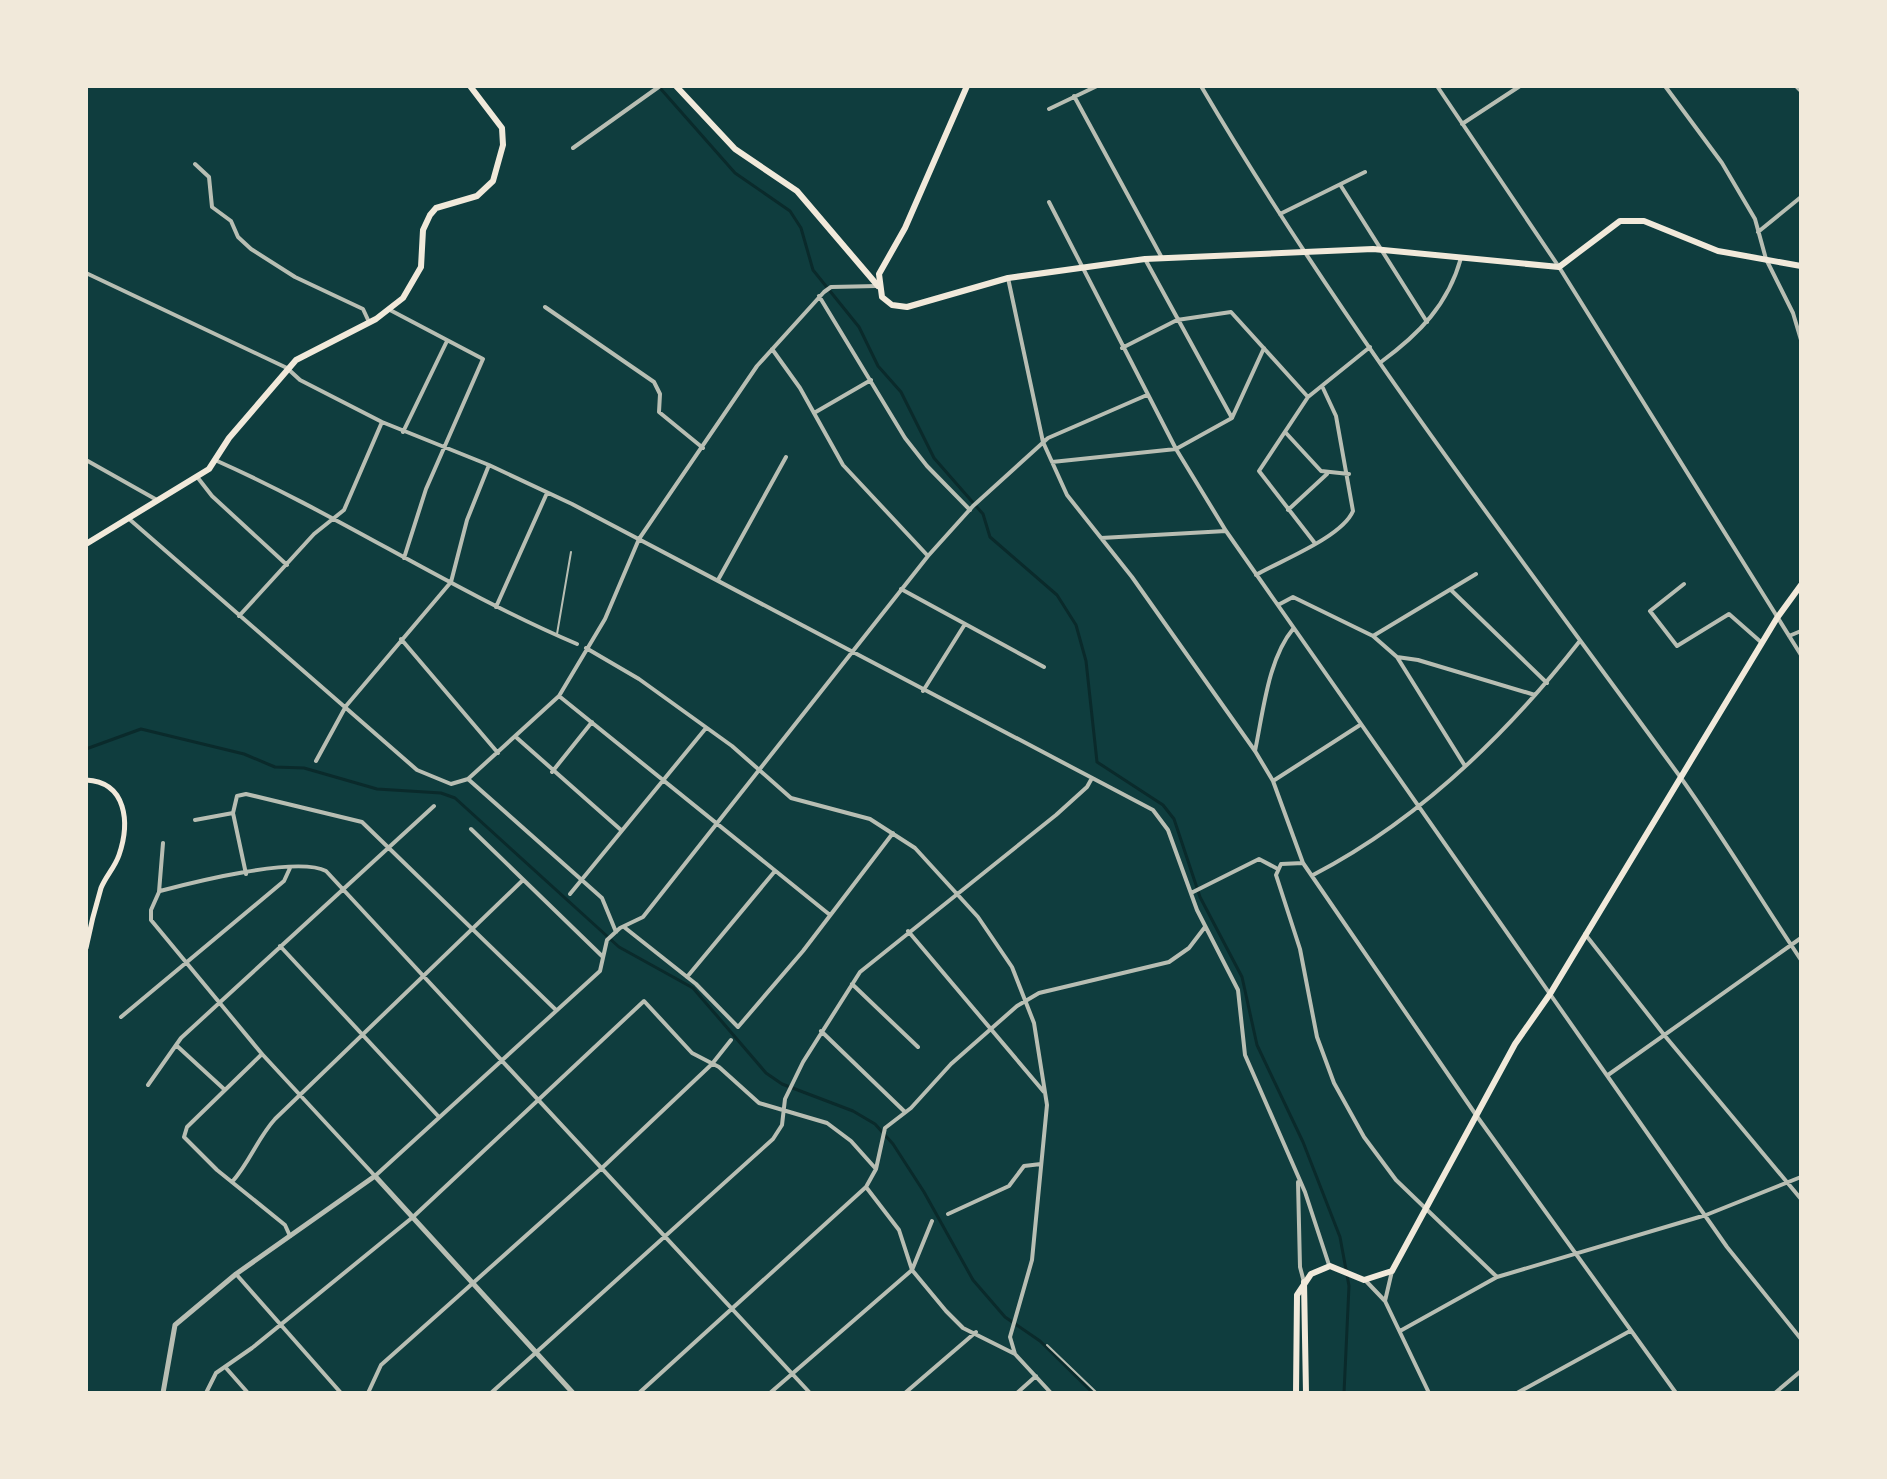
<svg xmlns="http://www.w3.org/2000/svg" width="1887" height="1479" viewBox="0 0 1887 1479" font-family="Cabin,sans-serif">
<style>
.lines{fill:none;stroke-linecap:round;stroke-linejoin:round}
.stream{stroke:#0a2a2b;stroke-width:3}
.service{stroke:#b8beb3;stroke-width:2}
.minor{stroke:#b8beb3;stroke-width:4}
.tertiary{stroke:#b8beb3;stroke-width:5}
.secondary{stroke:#f1e9da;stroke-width:5}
.primary{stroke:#f1e9da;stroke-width:6}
.trunk{stroke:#f1e9da;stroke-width:6}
</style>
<rect width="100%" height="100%" fill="#0f3d3e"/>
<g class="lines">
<!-- stream -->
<path class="stream" d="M660 88 735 173 790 211 801 228 813 270 859 327 878 366 901 392 934 458 983 514 990 537 1057 595 1076 625 1086 661 1097 762 1163 805 1174 819 1200 897 1242 977 1257 1045 1303 1142 1340 1237 1349 1286 1344 1393
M86 749 141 729 244 754 275 767 304 768 377 789 441 793 455 798 619 947 693 988 766 1073 782 1084 853 1111 875 1124 893 1144 924 1192 973 1280 1005 1317 1040 1341 1093 1393"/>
<!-- service -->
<path class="service" d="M557 634 571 552
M1047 1345 1097 1393"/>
<!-- minor -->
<path class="minor" d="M1201 86C1344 329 1516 551 1681 778 1723 837 1761 900 1801 960
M1437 86 1559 267 1801 655
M1665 86 1722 163 1755 219 1766 259 1793 313 1801 340
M1796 86 1801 91
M1074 96 1162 258
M1049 109 1097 86
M1462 124 1520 86
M573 148 660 86
M195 164 209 177 212 207 231 221 238 237 251 249 295 277 363 309 369 322
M1341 186 1427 322
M1049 202 1176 449 1226 531 1727 1247 1801 1339
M1280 214 1365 172
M1758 232 1801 197
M1145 259 1232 418
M86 273 287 368 300 380 382 422 489 465 572 504 1153 810 1168 830 1197 910 1238 990 1245 1055 1305 1192 1329 1265
M1008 278 1043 442 1067 495 1132 577 1255 751 1273 781 1303 863 1476 1115 1676 1393
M819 296 905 438 927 466 970 510
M545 307 654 382 660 394 659 412 703 448
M390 310 483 359 426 489 404 558
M1122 348 1177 320 1231 312 1308 397
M772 349 800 388 843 465 928 556
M1381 362C1419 334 1448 305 1461 258
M814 413 871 380
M403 432 447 341
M1286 433 1321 471 1349 474
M86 460 157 500
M215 460C339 515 452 591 577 644
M1052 462 1176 449 1232 418 1264 348
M198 478 212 496 287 565
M1288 510 1327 474
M128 518 417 770 451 784 468 779 559 696 605 619 639 539 757 366 824 292 831 287 877 286
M1101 538 1226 531
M1314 542 1259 471 1308 397 1370 347
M1256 575C1282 560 1342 537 1353 511L1336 416 1322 386
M718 580 786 457
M1684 584 1650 611 1677 646 1729 614 1762 643
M901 589 1044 667
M1451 590 1547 683
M1278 605 1293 597 1373 636 1397 657 1418 660 1535 695
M496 607 547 493
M239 616 314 534 344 510 382 422
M1373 636 1476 574
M1789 636 1801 631
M401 639 498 753
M586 648 639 679 732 746 791 798 870 819 915 848 978 917 1012 967 1034 1023 1047 1105 1032 1260 1010 1337 1015 1354
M1397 657 1465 766
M923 691 965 624
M559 696 830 915
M517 738 621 830
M1255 751C1263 713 1268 659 1293 629
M316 761 346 706 451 582 467 520 489 465
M552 772 592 722
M468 779 602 898 616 932
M1273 781 1360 725
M233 813 246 874
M195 820 233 813 237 796 246 794 362 822 556 1010
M471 829 603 957
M163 843 159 892 151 910V920L262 1054 375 1176 600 971 607 940 620 928 643 917 928 556 973 506 1048 438 1147 395
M1303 863 1281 864 1276 875 1300 949 1317 1037 1334 1083 1364 1137 1396 1180 1497 1277
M1313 875C1417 821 1507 734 1579 642
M160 891C194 882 297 856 326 871L810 1393
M1191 893 1259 859 1276 868
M570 894 706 728
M624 927 696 984 738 1027 803 951 893 833
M908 931 1044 1092
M1585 934 1665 1036 1801 1199
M280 946 438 1116
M687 977 775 871
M852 984 918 1047
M121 1017 284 881 290 868
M821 1031 905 1112
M176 1045 225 1090
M262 1054 187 1127 184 1137 217 1170 285 1225 290 1236
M1608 1075 1801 938
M148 1085 181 1038 434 806
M232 1182C250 1162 257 1139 275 1119L523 880
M1298 1182 1300 1267 1304 1282
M866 1187 899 1230 912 1270 946 1311 963 1328 1015 1354 1051 1393
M948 1214 1009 1186 1024 1166 1041 1164
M1392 1271 1385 1301 1429 1393
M236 1274 341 1393
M1365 1280 1385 1301
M1400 1331 1497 1277 1706 1215 1801 1177
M226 1368 248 1393
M206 1393 216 1373 252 1348 413 1217 644 1001 692 1053 719 1067 759 1103 827 1123 851 1141 876 1169
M368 1393 381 1365 603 1167 712 1064 731 1040
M491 1393 773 1139 782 1125 785 1099 803 1062 860 972 1056 815 1087 787 1092 778
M639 1393 866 1187 876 1169 885 1128 911 1108 951 1064 1017 1006 1039 993 1169 962 1189 948 1205 927
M770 1393 912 1270 932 1221
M905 1393 976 1332
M1017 1393 1036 1376
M1517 1393 1630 1331
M1775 1393 1801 1371"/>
<!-- tertiary -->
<path class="tertiary" d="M163 1393 175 1325 236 1274 375 1176 573 1393"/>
<!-- secondary -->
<path class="secondary" d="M86 780C127 782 130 823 119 855 115 867 106 876 101 888 95 908 90 928 86 948"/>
<!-- primary -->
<path class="primary" d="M676 86 735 149 797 191 878 286
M86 544 209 469 229 438 296 360 376 319 403 298 421 267 423 230 430 215 436 208 477 196 493 181 503 145 502 128 470 86"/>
<!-- trunk -->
<path class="trunk" d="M967 86 905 228 879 274 882 297 892 305 907 307 1008 278 1145 259 1373 249 1559 267 1620 221H1644L1718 251 1801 266
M1304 1282 1306 1393
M1296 1393 1297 1295 1311 1274 1330 1266 1364 1280 1392 1271 1515 1044 1550 994 1777 618 1801 585"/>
</g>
<!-- border -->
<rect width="1887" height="1479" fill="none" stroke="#f1e9da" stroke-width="176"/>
</svg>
